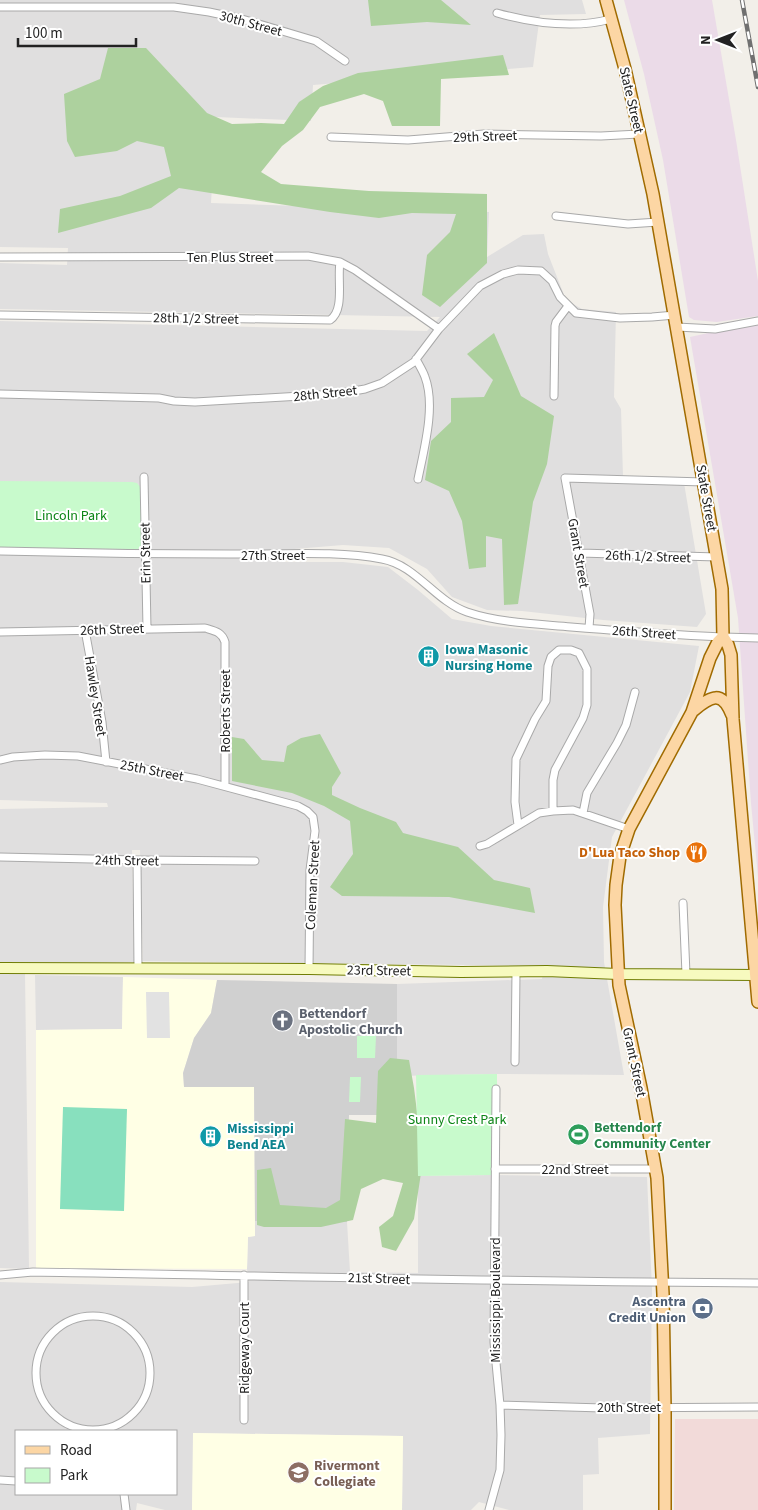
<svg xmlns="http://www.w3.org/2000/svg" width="758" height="1510" viewBox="0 0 758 1510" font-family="'Source Sans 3',sans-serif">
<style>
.residential{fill:#e0dfdf;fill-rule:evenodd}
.commercial{fill:#f2dad9}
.industrial{fill:#ebdbe8}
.education{fill:#ffffe5}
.religious{fill:#d0d0d0}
.forest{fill:#add19e}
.park{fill:#c8facc}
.pitch{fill:#88e0be}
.parking{fill:#e2e2e2}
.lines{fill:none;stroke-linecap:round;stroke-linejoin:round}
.street-casing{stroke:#a9a9a9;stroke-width:9}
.secondary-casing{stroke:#707d05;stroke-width:12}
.primary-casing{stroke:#a06b00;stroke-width:14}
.street{stroke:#fff;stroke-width:7}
.secondary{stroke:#f7fabf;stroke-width:10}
.primary{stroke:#fcd6a4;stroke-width:11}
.rail-casing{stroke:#707070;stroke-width:4.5}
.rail{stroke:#fff;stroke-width:2.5;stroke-dasharray:8;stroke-linecap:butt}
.labels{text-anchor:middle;stroke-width:4;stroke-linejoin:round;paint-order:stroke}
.street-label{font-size:14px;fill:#222;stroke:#fff}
.park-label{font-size:14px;fill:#0c8416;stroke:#fff}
.culture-label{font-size:14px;font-weight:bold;fill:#0d838f;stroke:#fff;text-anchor:start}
.food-label{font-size:14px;font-weight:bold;fill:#c56008;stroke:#fff;text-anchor:end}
.worship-label{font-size:14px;font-weight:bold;fill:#5b616d;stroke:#fff;text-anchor:start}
.leisure-label{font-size:14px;font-weight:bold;fill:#27864d;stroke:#fff;text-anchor:start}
.service-label{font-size:14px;font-weight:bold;fill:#4e5e75;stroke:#fff;text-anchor:end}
.education-label{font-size:14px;font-weight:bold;fill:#785e54;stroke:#fff;text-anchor:start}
</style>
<rect width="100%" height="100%" fill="#f2efe9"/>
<!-- residential -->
<path class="residential" d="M0 0H582L586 14 540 15 533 67 313 85 311 121 216 117 211 203 489 212 487 257 523 235 544 234 548 254 566 300 582 309 616 312 614 397 621 409 623 476 683 477 706 614 697 627 603 620 522 611 487 610 452 597 427 569 389 548 343 545 282 550V562H343L388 567 418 590 452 619 491 626 699 646 690 692 612 837 603 907 604 962 624 1075 497 1074 397 1076V984L542 979 544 966 143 961 140 850H132L134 962 0 964V809L108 807 107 803 0 800V321L427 331 440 317 0 309V263L67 265 68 248 0 247Z
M25 973 29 1269 0 1268V974Z
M35 975 123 977 122 1029 36 1030Z
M491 1175 647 1177 652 1289 650 1434 598 1438 599 1474 583 1475V1510H509L479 1502 471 1510H402L403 1436 194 1433 192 1510H165L137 1503 136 1510H0V1282L192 1287 249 1282 247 1269 248 1237 255 1236V1221L347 1222 350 1272 418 1273V1176ZM16 1431H176V1494H16Z"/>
<!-- commercial -->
<path class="commercial" d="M675 1419H758V1510H674Z"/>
<!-- industrial -->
<path class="industrial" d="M624 0H712L736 140 758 281V316L717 322 694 320 689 317 663 160 644 74Z
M758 322V877L751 803 738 618 690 337Z"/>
<!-- education -->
<path class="education" d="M123 977 217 980 211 1013 194 1038 183 1073 184 1087H254L255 1236 248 1237 247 1269 36 1268V1030L122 1029Z
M193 1433 403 1436 402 1510H192Z"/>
<!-- religious -->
<path class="religious" d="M217 980 397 984V1115H349L347 1222 255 1221 254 1087H184L183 1073 194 1038 211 1013Z"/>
<!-- forest -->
<path class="forest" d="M368 0H441L471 25 427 22 371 26Z
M108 48H146L207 113 232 124 261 123 284 124 299 102 323 86 358 73 503 55 509 75 441 79 440 126H392L383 101 364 94 320 107 303 130 282 146 261 172 281 184 369 191 487 194V263L440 307 422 295 427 255 450 232 456 214 412 213 379 218 330 212 179 188 151 208 58 233 60 209 120 196 171 176 164 147 137 141 117 151 75 157 67 141 64 94 100 79Z
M494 333 521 396 554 416 547 464 533 502 518 604 504 605 502 539 486 536V567L469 569 462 521 449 491 425 480 431 441 451 422V398L484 397 493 380 467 354Z
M320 734 341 773 332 787V795L360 808 396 822 403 833 458 847 494 880 530 888 535 913 449 897 342 896 330 887 353 854 350 821 324 806 292 793 232 781V737L244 739 262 760 284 762 287 746 301 738Z
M390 1058 409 1060 414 1088 423 1160 414 1219 396 1251 382 1247 379 1227 393 1216 403 1183 383 1179 361 1189 353 1220 321 1227H264L257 1225V1170L271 1168 280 1205 326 1208 340 1200 345 1119 376 1123 378 1071Z"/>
<!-- park -->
<path class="park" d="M0 481 132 482 137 483 141 488 142 544 138 549 0 548Z
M357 1036H376L375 1058H357Z
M497 1074V1163H491V1175L418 1176 416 1075Z
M350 1077H361L360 1102H349Z"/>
<!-- pitch -->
<path class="pitch" d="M63 1107 127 1109 124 1211 60 1209Z"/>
<!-- parking -->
<path class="parking" d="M146 992H169L170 1038H147Z"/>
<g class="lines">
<defs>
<path id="street" d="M0 7H174L209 12 242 19 316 41 345 61
M497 13C533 23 574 29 611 19
M331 137 408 140 484 134 601 136 639 134
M556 216 628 224 658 222
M0 257 308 256 340 262 355 270 439 329
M0 315 330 320C345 310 337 280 340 262
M677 327 715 329 758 321
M416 359C419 365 423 371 425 377 436 406 424 449 418 479
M0 394 159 398 174 401 195 402 336 394 365 389 382 383 414 362 439 329 480 286 503 274 518 270 541 271 552 281 560 297 576 313 620 318 652 317 675 315
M554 396 555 326 556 322 568 306
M144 477 147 628
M0 551C77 553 153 554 230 554 278 555 335 550 382 559 416 565 435 601 467 612 500 623 537 624 571 627 633 632 696 637 758 638
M580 553 717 557
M589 628 590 614 565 478 704 482
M85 630 102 722 106 762
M0 632 205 628C215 631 222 632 225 642V786
M0 760 13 757 45 755 78 756 197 779 298 806 307 811 313 817 315 831 310 870 309 969
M583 813 587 793 617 743 626 725 635 692
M518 825 515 802 516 759 535 719 546 701 548 666 551 657 559 650H571L579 653 587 669V705L583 718 555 770 553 780V811
M480 846 487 844 539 813 553 811 573 810 629 829
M0 857 137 860 255 861
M137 860 138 969
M683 903 686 974
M515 1062 516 972
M495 1169H655
M0 1275 33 1272C274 1276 516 1282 758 1283
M36 1373a57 57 0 1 1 114 0a57 57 0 1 1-114 0Z
M500 1405 603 1408 758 1407
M244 1420V1275
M0 1480 16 1481
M124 1494 126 1510
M489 1510 500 1470 501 1435 500 1405 494 1342 496 1089"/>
<path id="secondary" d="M0 968 309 969 461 972 547 971 618 974 756 975"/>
<path id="primary" d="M606 0 625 69 653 194 722 589 723 637 728 645 731 655 733 719 758 1002
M694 710C711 696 722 690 732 715
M665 1510V1408L663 1294 657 1178 641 1088 619 985 615 905 616 885 620 856 629 829 692 712 710 658 718 642 723 637"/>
</defs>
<!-- street casing -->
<use href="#street" class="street-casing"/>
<!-- secondary casing -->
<use href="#secondary" class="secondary-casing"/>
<!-- primary casing -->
<use href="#primary" class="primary-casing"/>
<!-- street -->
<use href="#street" class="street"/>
<!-- secondary -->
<use href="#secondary" class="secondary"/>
<!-- primary -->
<use href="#primary" class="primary"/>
<defs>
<path id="rail" d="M742 0 758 87"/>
</defs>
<!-- rail casing -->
<use href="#rail" class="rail-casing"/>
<!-- rail -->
<use href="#rail" class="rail"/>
</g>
<!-- icons -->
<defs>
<symbol id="building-disc" viewBox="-11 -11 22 22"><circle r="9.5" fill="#0f9aa8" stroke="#fff"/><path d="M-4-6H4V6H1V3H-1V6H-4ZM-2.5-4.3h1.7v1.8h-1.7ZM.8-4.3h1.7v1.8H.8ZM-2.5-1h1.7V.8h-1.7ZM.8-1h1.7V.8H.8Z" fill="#fff"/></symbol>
<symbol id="restaurant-disc" viewBox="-11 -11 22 22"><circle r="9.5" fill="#e8710a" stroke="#fff"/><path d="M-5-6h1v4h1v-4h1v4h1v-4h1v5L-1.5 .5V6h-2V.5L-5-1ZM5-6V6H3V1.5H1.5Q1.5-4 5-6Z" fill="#fff"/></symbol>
<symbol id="church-disc" viewBox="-11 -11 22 22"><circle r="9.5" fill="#6b7280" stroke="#fff"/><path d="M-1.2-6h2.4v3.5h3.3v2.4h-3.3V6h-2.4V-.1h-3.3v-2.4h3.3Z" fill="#fff"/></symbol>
<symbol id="stadium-disc" viewBox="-11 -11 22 22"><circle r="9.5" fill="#2e9e5b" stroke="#fff"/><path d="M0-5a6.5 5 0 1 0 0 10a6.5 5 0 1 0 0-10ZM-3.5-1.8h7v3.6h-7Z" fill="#fff"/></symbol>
<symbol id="bank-disc" viewBox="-11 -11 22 22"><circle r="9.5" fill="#5c6f8a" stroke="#fff"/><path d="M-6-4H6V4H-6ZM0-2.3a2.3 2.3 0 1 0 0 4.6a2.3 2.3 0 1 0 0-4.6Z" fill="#fff"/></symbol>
<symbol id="school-disc" viewBox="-11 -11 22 22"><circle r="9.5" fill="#8d6e63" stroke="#fff"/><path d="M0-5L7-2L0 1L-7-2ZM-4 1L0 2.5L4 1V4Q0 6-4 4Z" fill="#fff"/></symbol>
</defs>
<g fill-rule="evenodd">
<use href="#building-disc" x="416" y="644" width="25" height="25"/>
<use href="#restaurant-disc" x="684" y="840" width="25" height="25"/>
<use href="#church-disc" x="270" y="1008" width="25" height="25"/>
<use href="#stadium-disc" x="566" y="1122" width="25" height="25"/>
<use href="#building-disc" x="198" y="1124" width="25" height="25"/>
<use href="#bank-disc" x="690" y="1296" width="25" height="25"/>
<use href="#school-disc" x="286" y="1460" width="25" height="25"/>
</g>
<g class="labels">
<!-- street labels -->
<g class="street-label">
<text transform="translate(251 23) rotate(15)" y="5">30th Street</text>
<text transform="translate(632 100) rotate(77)" y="5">State Street</text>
<text transform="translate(485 136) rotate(-2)" y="5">29th Street</text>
<text x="230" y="262">Ten Plus Street</text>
<text transform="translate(196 318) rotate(1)" y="5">28th 1/2 Street</text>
<text transform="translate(325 393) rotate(-6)" y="5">28th Street</text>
<text transform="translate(707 498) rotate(80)" y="5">State Street</text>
<text transform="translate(145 553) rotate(-91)" y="5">Erin Street</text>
<text transform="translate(579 553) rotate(80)" y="5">Grant Street</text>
<text x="273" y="560">27th Street</text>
<text transform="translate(648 556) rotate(2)" y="5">26th 1/2 Street</text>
<text transform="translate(112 629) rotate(-2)" y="5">26th Street</text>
<text transform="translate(644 632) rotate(4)" y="5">26th Street</text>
<text transform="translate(96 696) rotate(81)" y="5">Hawley Street</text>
<text transform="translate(225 711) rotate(-90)" y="5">Roberts Street</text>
<text transform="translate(152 770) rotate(11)" y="5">25th Street</text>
<text transform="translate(127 860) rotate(1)" y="5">24th Street</text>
<text transform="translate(312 885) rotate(-87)" y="5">Coleman Street</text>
<text transform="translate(379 970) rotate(1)" y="5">23rd Street</text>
<text transform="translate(635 1062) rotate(78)" y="5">Grant Street</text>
<text x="575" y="1174">22nd Street</text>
<text transform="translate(379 1278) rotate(2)" y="5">21st Street</text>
<text transform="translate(495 1300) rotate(-90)" y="5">Mississippi Boulevard</text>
<text transform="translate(244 1348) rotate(-90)" y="5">Ridgeway Court</text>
<text x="629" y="1412">20th Street</text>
</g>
<!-- park labels -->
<g class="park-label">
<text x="71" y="520">Lincoln Park</text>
<text x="457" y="1124">Sunny Crest Park</text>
</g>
<!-- culture labels -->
<g class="culture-label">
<text x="445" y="654">Iowa Masonic<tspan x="445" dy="16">Nursing Home</tspan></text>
<text x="227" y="1133">Mississippi<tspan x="227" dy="16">Bend AEA</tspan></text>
</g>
<!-- food labels -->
<g class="food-label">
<text x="680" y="857">D'Lua Taco Shop</text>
</g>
<!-- worship labels -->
<g class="worship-label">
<text x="299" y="1018">Bettendorf<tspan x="299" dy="16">Apostolic Church</tspan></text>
</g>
<!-- leisure labels -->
<g class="leisure-label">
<text x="594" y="1132">Bettendorf<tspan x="594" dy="16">Community Center</tspan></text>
</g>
<!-- service labels -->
<g class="service-label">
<text x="686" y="1306">Ascentra<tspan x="686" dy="16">Credit Union</tspan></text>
</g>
<!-- education labels -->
<g class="education-label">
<text x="314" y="1470">Rivermont<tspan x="314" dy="16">Collegiate</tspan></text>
</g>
</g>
<!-- legend -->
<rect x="15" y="1430" width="162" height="65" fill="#ffffff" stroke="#a7a7a7"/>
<rect x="25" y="1446" width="25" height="8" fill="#fcd6a4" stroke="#a7a7a7"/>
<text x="60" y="1455" font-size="15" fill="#222222">Road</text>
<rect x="25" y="1468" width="25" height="15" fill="#c8facc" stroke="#a7a7a7"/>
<text x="60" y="1480" font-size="15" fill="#222222">Park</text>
<!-- north arrow -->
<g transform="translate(718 40) rotate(270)" stroke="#ffffff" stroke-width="4" paint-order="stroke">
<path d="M0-4L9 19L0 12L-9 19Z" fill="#222222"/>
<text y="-8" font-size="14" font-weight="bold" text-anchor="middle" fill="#222222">N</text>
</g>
<!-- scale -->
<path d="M18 38v8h118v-8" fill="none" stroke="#222222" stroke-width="2.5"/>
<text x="25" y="38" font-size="15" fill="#222222" stroke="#ffffff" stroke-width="4" paint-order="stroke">100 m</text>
</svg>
